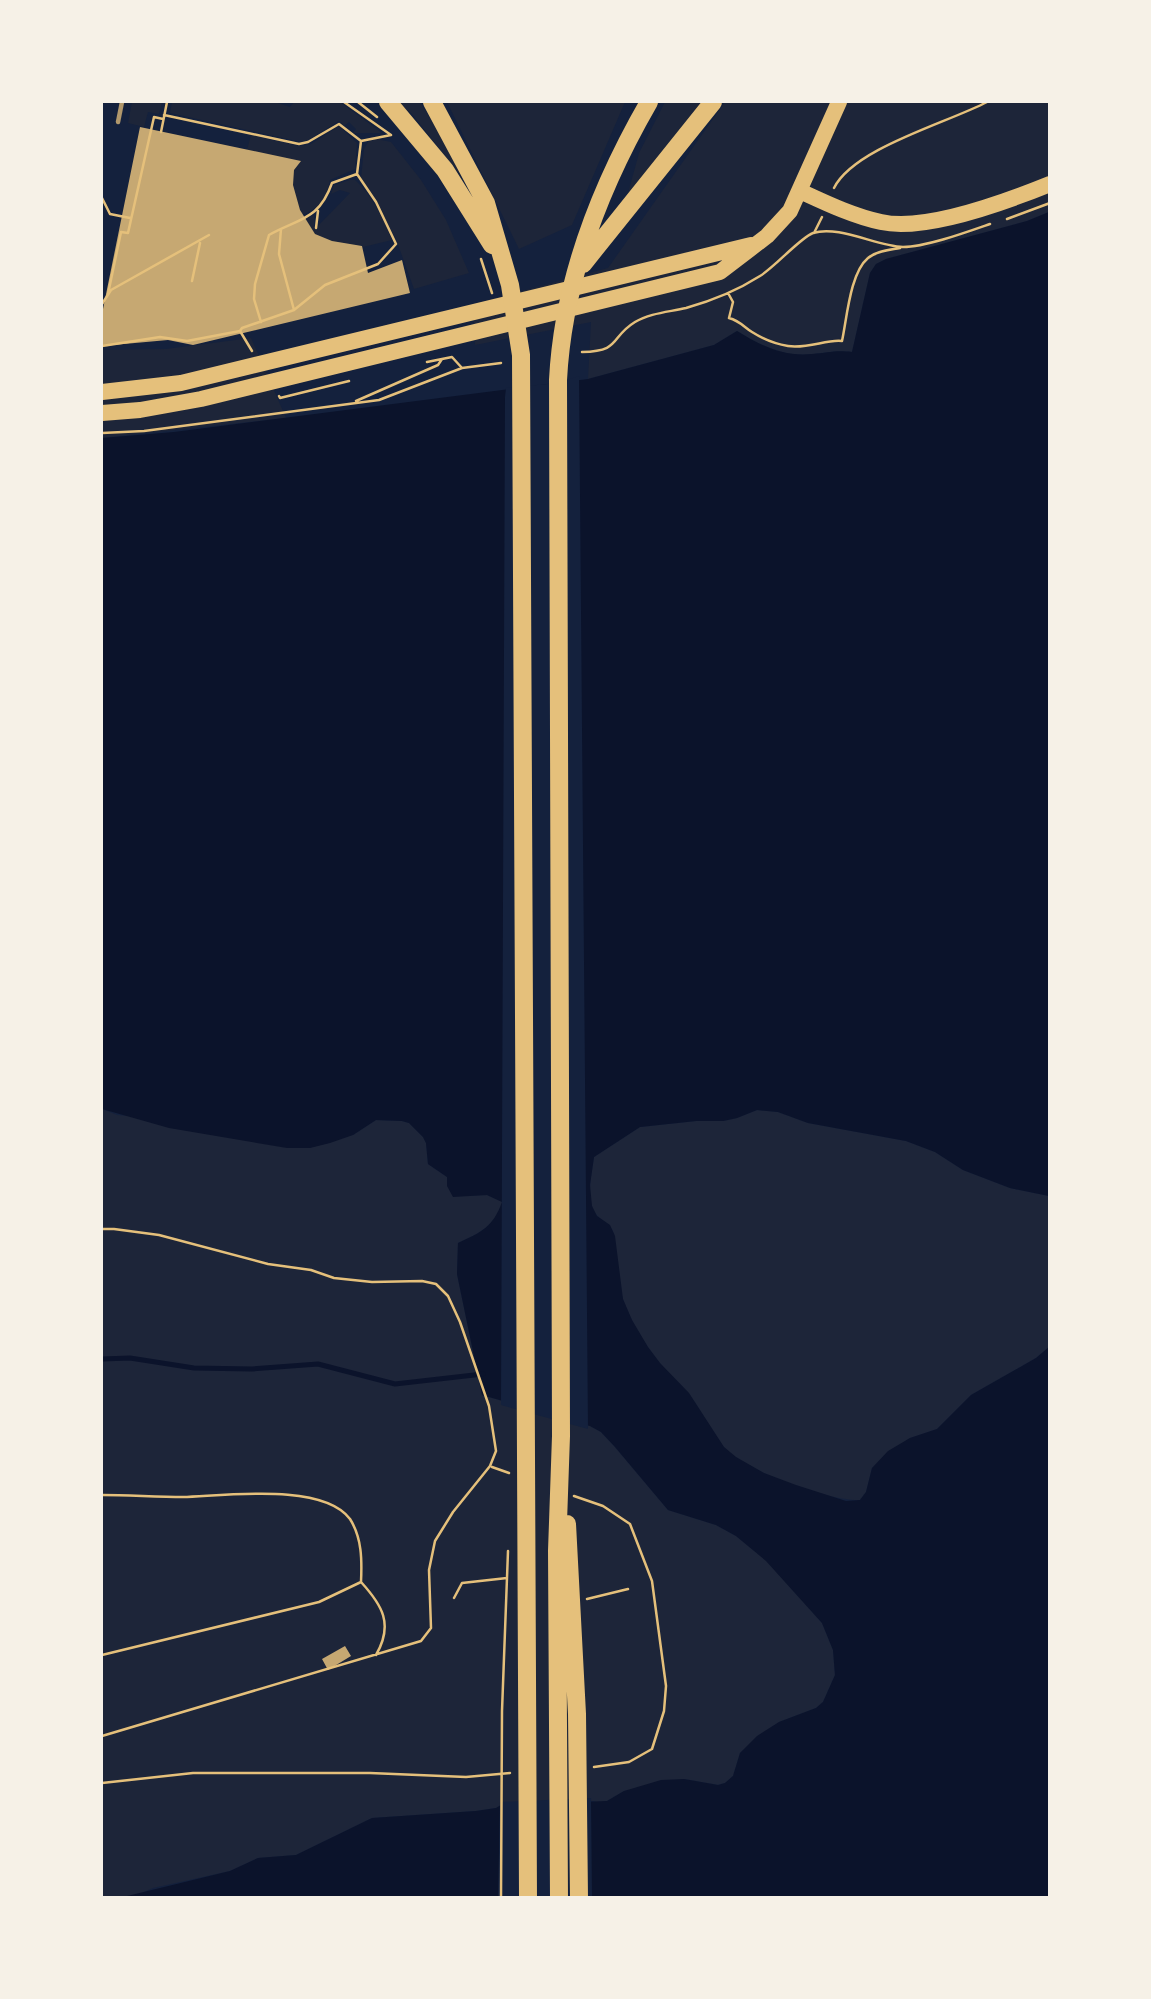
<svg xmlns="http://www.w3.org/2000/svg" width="1151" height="1999" viewBox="0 0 1151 1999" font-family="Barlow,sans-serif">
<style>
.green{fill:#1d2539}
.water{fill:#0b132b}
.pier{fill:#14213d}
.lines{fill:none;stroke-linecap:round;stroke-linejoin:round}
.stream{stroke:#0b132b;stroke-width:5}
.building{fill:#c6a872}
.path{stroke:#e5c07b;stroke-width:2.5}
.service{stroke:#b1986c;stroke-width:4.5}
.primary{stroke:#e5c07b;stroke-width:16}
.motorway{stroke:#e5c07b;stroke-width:18}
</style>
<rect width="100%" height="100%" fill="#14213d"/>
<!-- green -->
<path class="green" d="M132 102H162L159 114 148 112 144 127 128 123Z
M172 102H275L290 107 294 102H340L382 133H353L356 129 349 122 344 126 339 121 308 140 301 142 170 113Z
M397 102H420L483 204 412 114Z
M447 102H625L572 225 519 249Z
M665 102H706L625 204 639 153Z
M725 102H1049V212L1027 221 886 259 876 264 870 273 852 352C838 350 828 352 814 354 786 358 761 346 737 331L714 345 588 379 591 322 475 345 473 304 608 268Z
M339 126 357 143 355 169 330 180C327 197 319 209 302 215L247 150 251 135 299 146 311 144Z
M376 139 391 142 421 180 446 220 469 273 414 289 396 239 361 178 364 149 368 142Z
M350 180H355C373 196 383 219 392 240L363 247 362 245 284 264 287 226 314 215V230L350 193 340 190 331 194 334 185Z
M251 338 286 418 102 438V350L166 349Z
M102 1109 117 1115 353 1135 376 1120 402 1121 409 1123 423 1137 426 1143 428 1164 447 1177 453 1196 487 1195 503 1202C493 1227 482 1232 458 1243L457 1274 482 1395 590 1426 601 1432 615 1447 668 1510 716 1525 736 1536 766 1560 822 1623 833 1650 835 1675 823 1702 816 1708 779 1722 740 1753 733 1776 725 1783 718 1785 684 1779 624 1791 607 1801 597 1803 594 1801 501 1805 496 1808 476 1811 372 1818 296 1855 258 1858 230 1871 153 1888 135 1896 102 1897Z
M757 1110 778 1112 808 1123 906 1141 935 1152 963 1170 1010 1188 1049 1196V1347L1036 1358 971 1395 937 1429 910 1438 872 1468 866 1492 860 1500C828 1501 744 1471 723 1446 710 1430 701 1409 688 1393 679 1382 667 1373 659 1362 644 1344 632 1323 624 1302 618 1287 616 1266 615 1249 614 1244 615 1239 614 1234 611 1223 602 1222 596 1214 585 1199 592 1174 594 1157L640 1127 696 1121H723L737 1118Z"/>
<!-- water -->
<path class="water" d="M1049 212V1196L1010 1188 963 1170 935 1152 906 1141 808 1123 778 1112 757 1110 737 1118 723 1121H696L640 1127 594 1157 590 1185 592 1206 597 1216 610 1225 615 1236 623 1299 632 1320 648 1347 660 1363 689 1393 724 1447 736 1457 764 1473 796 1485 846 1501 860 1500 866 1492 872 1468 888 1451 910 1438 937 1429 971 1395 1036 1358 1049 1347V1897H123L230 1871 258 1858 296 1855 372 1818 476 1811 496 1808 501 1805 607 1801 624 1791 661 1780 684 1779 718 1785 725 1783 733 1776 740 1753 757 1736 779 1722 816 1708 823 1702 835 1675 833 1650 822 1623 766 1561 736 1536 716 1525 668 1510 615 1447 601 1432 590 1426 482 1395 457 1274 458 1243C482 1232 493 1227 502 1202L487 1195 453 1197 447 1186V1177L428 1164 426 1143 423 1137 409 1123 402 1121 376 1120 353 1135 330 1143 310 1148H287L169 1128 102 1109V438L174 432 588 379 714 345 737 331C761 346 784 357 812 354 829 353 834 350 852 352L870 273 876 264 886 259 1027 221Z"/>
<!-- pier -->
<path class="pier" d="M579 376 588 1429 501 1405 505 397 506 388 558 383Z
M591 1798 592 1898 498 1897 500 1802Z"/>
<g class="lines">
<!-- stream -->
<path class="stream" d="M102 1359 130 1358 194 1368 252 1369 318 1364 395 1384 483 1374"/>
</g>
<!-- building -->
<path class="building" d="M140 127 301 161 294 170 293 185 300 210 315 234 332 241 362 246 368 273 402 260 410 293 193 345 168 340 102 346V314Z
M345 1646 351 1656 328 1670 322 1659Z"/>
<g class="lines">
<!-- path -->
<path class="path" d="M344 102 391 135
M358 102 377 117
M164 115 299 144 308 142 339 124 361 141
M161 132 167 102
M834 188C854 148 947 123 987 102
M102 198 110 214 130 218
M1007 219 1050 203
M316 228 318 211
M281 229 279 254 294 310
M814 233 822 217
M481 259 492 293
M192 281 200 243
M728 293 733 302 729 318C740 321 744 327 752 332 763 339 776 344 788 346 808 349 827 339 842 341 847 318 850 273 868 258 876 251 890 250 900 248
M108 294 121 232 128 233 154 117 163 119
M102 304 111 290 209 235
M261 322 254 299 255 284 269 235C300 218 319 220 332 183L357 174 361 141 391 135
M240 331 252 351
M102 346 160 337 187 341 240 331 242 328 294 310 325 285 378 264 396 244 376 202 357 174
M582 352C622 351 609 338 635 322 650 313 669 312 686 308 711 301 738 290 760 276 776 266 800 238 813 233 839 225 876 246 903 247 926 247 967 232 990 224
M442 359 452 357 462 368
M279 396 280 398 349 381
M356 401 438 365 442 359 427 362
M102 433 144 431 379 400 462 368 501 363
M102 1229H114L159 1235 268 1264 311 1270 334 1278 372 1282 422 1281 436 1284 448 1296 460 1322 489 1406 496 1451 490 1466 453 1512 435 1541 429 1570 431 1628 421 1641 102 1736
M492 1467 509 1473
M102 1495C129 1495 156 1497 183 1497 223 1496 323 1482 350 1519 362 1538 362 1560 361 1582L319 1602 102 1655
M574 1496 603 1506 630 1524 652 1581 666 1686 664 1711 652 1749 629 1762 594 1767
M361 1582C382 1605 394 1624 376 1655
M454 1598 462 1583 507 1578
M587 1599 628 1589
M102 1783 193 1773H370L466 1777 510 1773
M501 1898 502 1711 508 1551"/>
<!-- service -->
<path class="service" d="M118 122 122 102"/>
<!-- primary -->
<path class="primary" d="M800 191C826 203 853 216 881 222 925 232 1008 201 1050 184
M102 392 181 383 751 245
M102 413 140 410 201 399 720 272 767 236 790 211 839 102"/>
<!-- motorway -->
<path class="motorway" d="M388 102 445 170 492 245
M432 102 486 203 510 285 521 355 528 1898
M583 264 713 102
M567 1524 577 1714 579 1898
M559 1898 557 1551 561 1436 558 380C563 281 600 187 649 102"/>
</g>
<!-- border -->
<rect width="1151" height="1999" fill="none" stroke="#f6f1e7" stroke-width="206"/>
</svg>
